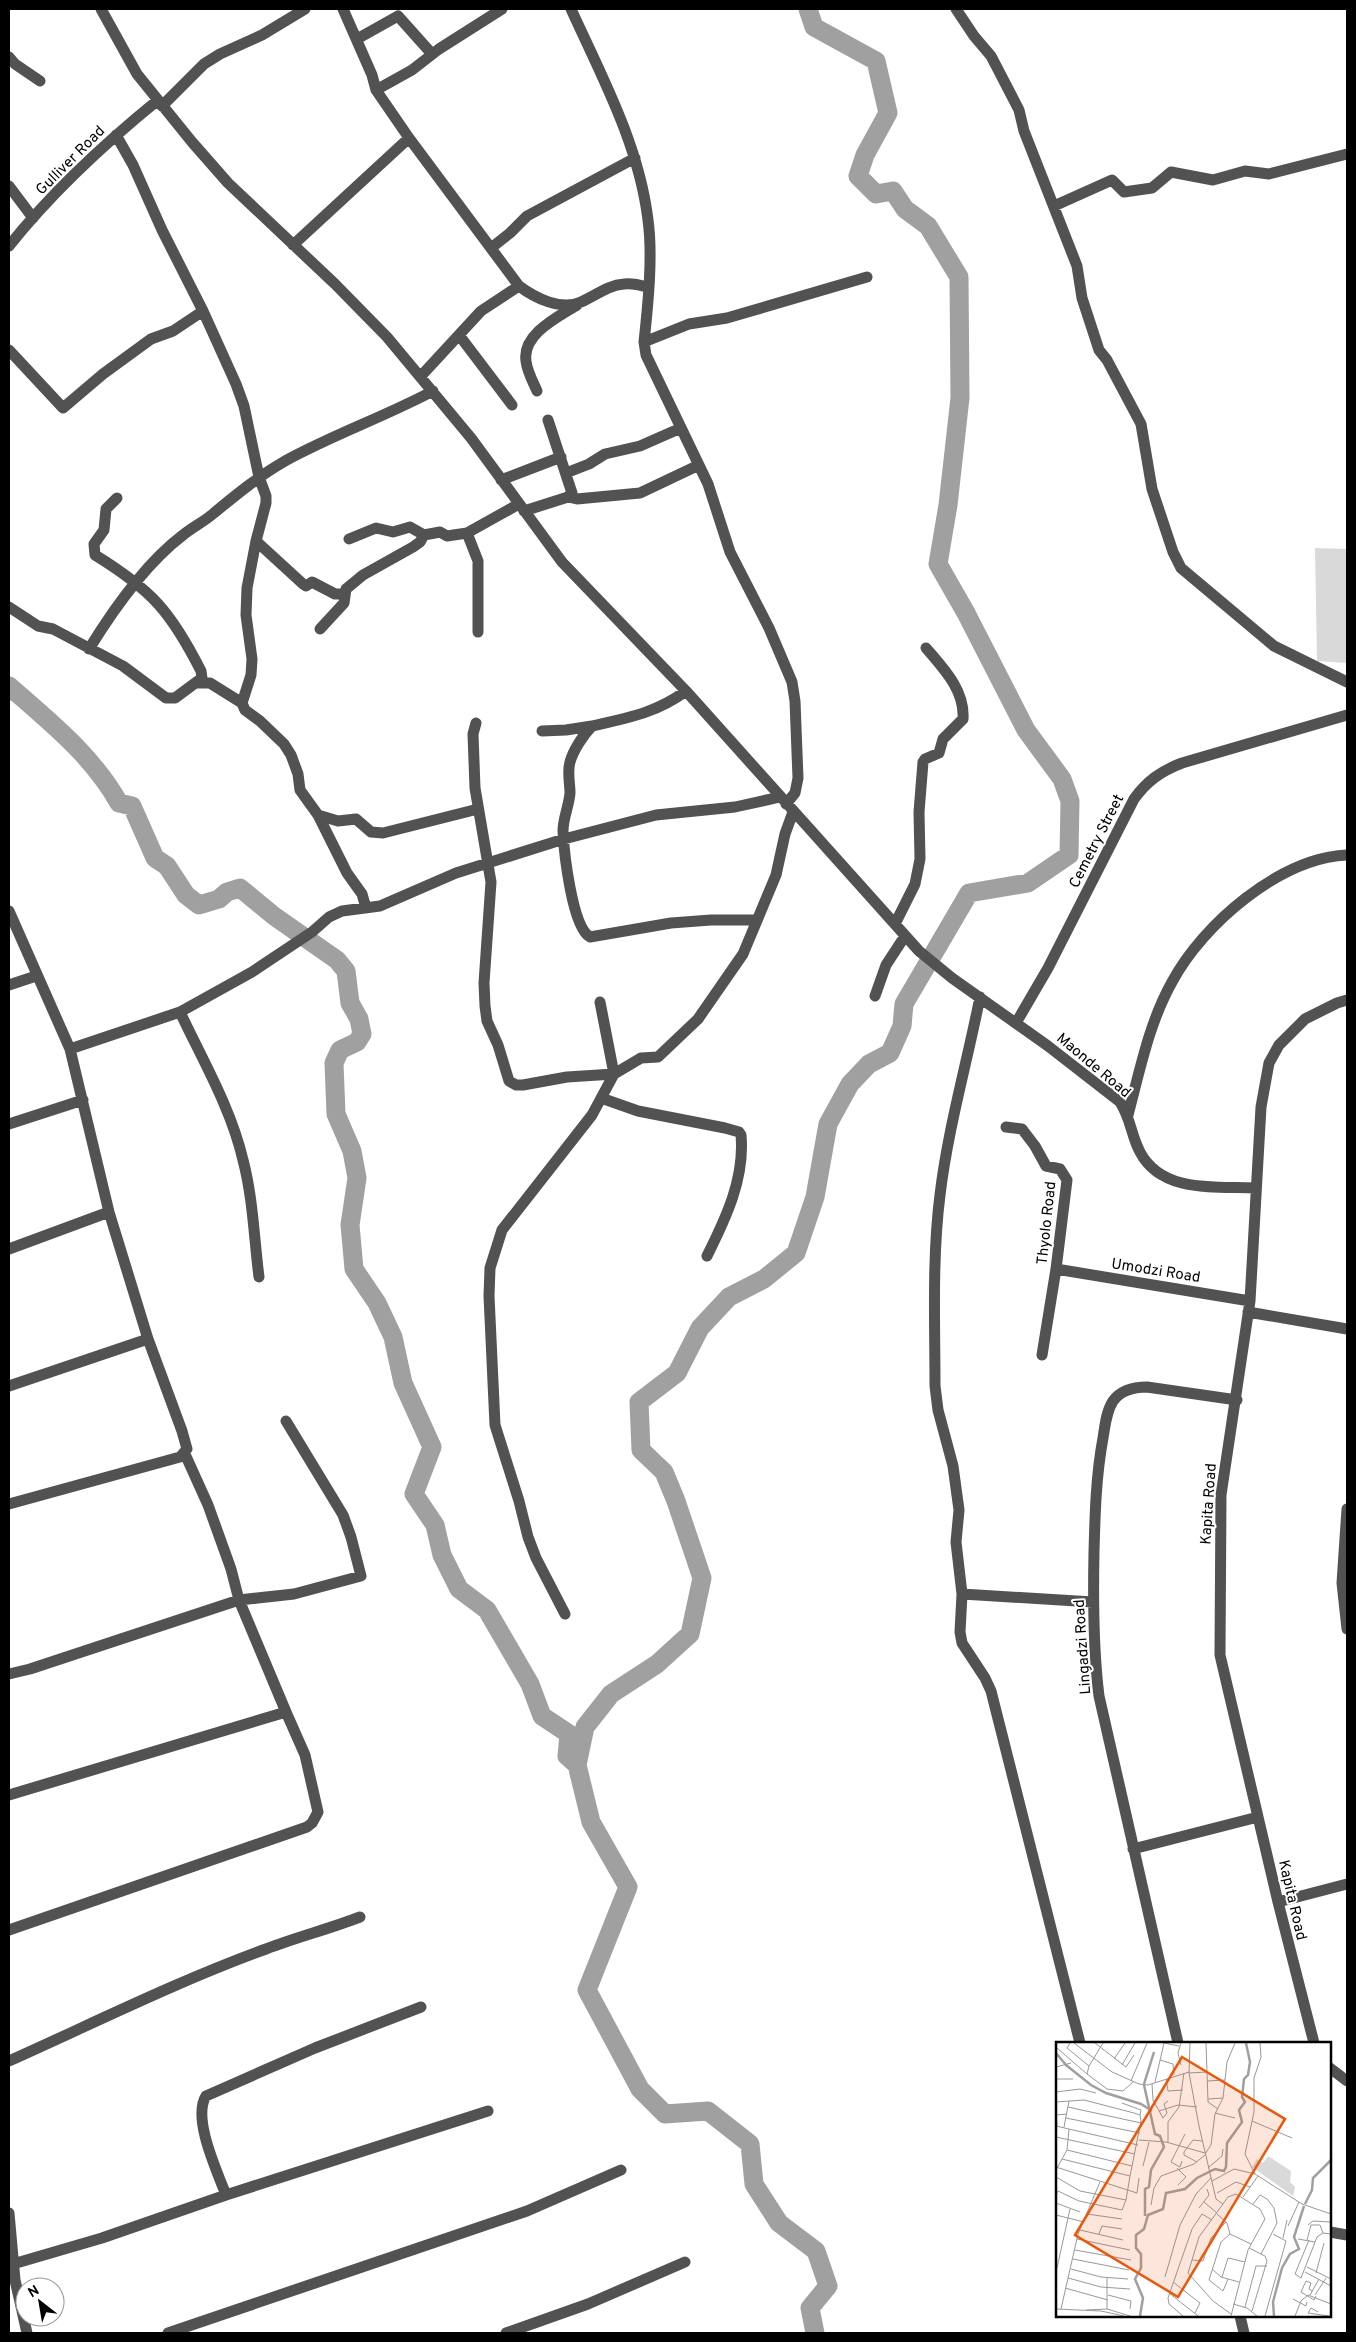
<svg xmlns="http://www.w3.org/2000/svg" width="1356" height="2342" viewBox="0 0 1356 2342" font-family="Overpass,sans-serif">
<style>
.green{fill:#d9d9d9}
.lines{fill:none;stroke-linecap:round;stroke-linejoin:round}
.stream{stroke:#a0a0a0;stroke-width:3}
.river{stroke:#a0a0a0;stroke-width:19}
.minor{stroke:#525252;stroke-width:11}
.labels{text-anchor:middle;stroke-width:4;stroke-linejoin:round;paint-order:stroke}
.street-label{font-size:15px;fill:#000;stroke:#fff}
.inset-river{fill:none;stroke:#a0a0a0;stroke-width:2.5}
.inset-road{fill:none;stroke:#999;stroke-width:1}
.view{fill:#e8590c;fill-opacity:0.15;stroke:#e8590c;stroke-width:2.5}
.inset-edge{fill:none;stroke:#000;stroke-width:2.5}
</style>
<rect width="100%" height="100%" fill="#fff"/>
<!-- green -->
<path class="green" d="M1315 548 1347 549V663L1317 661Z"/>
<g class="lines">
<!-- stream -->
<path class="stream" d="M9 699H23"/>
<!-- river -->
<path class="river" d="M808 9 814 27 876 61 888 113 865 155 858 176 876 194 893 191 905 209 928 226 959 277 960 398 948 505 938 564 966 613 1026 730 1062 779 1070 801 1069 855 1028 883 969 893 904 1004 902 1026 890 1053 869 1064 850 1084 828 1124 815 1197 796 1253 764 1279 729 1297 700 1328 677 1373 639 1402 641 1450 664 1472 676 1501 702 1578 690 1634 657 1664 611 1694 585 1727 577 1765 591 1822 628 1887 587 1990 640 2089 665 2114 708 2111 750 2144 754 2184 779 2223 816 2251 828 2286 810 2308 815 2333
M9 686C50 722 92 755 119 803L132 806 155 858 167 866 186 895 199 905 219 899 227 892 240 888 274 916 337 960 346 971 350 1003 359 1019 362 1034 357 1042 340 1050 334 1063 336 1114 352 1151 357 1178 350 1225 354 1269 377 1303 393 1337 403 1383 432 1447 414 1494 435 1525 442 1555 459 1589 487 1610 530 1684 542 1716 569 1734 567 1756 577 1765"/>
<!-- minor -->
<path class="minor" d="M101 9 137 74 192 142 228 183 335 284 387 337 471 438 562 562 686 691 919 951 952 978 1048 1046 1120 1102C1131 1119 1131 1135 1140 1152 1162 1194 1217 1186 1256 1188
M343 9 372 75 376 90 409 138 519 286C535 298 561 311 581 302 595 296 608 285 624 284 632 283 640 285 647 287
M571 9C602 77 639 145 648 220 653 256 648 305 644 342L646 355 708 484 730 552 769 628 792 682 795 701 798 778 795 793 786 804
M956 9 974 36 991 56 1019 110 1024 131 1077 266 1082 298 1099 350 1107 360 1141 424 1152 489 1173 552 1181 568 1274 646 1347 682
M357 39 398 16 432 54
M9 57 15 64 40 81
M376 90 412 70 439 49 502 9
M162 106 204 64 220 54 262 35 305 9
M116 135 133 165 162 230 203 311 236 384 244 406 259 477 266 496V503L256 541 247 588 246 615 252 659 251 675 242 703 245 710 260 721 284 744 291 755 298 774 300 790 318 815 347 873 362 894 366 908
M9 186 33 218
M1054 206 1112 180 1124 192 1152 188 1171 172 1213 180 1245 171 1269 174 1347 154
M293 245 409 138
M9 246C52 192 104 144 158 100
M491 248 510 233 527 216 635 158
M459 335 512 405
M644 342 689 324 727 318 867 277
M9 350 63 408 103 374 151 339 173 331 203 311
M421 376 481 311 519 286
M537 391C533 382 527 371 526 361 522 334 558 317 577 305
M566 473 589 464 605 454 640 446 681 428
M501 480 561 457
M568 497 577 499 640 493 699 465
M524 511 568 497 572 493 548 420
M467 533 478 561V632
M349 539 376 528 393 532 410 527 424 535 440 532 447 536 467 533 519 504
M256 541 303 584 306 586 312 582 335 594H344
M9 607 38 626 53 629 123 666 166 698H175L202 678 201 671C171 612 152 590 95 555L94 544 104 530 106 509 117 498
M320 629 344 603 346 589 363 575 413 547 420 542 424 535
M89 649C113 610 146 563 183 535 193 527 205 521 214 513 237 494 259 476 285 461 332 435 384 417 433 391
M197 683H210L242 703
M686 691C656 713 628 718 592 726 583 735 573 751 570 762 567 772 570 783 570 793 569 806 563 818 563 831 564 852 572 927 590 937L671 923 711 920H757
M476 723 473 734 475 788 491 882 484 983 485 1006 487 1021 498 1045 509 1081 516 1085H523L567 1077 614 1074 600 1002
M542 731 566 730 592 726
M318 815 338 821 356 819 371 832 383 833 478 809
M9 911 70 1049 109 1212 148 1339 182 1431 187 1449 180 1457 9 1504
M895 924 915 884 920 859 919 812 923 762 925 759 939 753 943 739 963 719C965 690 943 668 926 648
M9 985 36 976
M875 996 886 965 905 936
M980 997C967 1063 948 1128 940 1195 932 1258 935 1323 935 1386L938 1410 953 1466 959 1510 956 1542 962 1594 960 1632 962 1643 985 1678 991 1691 1080 2043
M180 1012C202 1059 231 1108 243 1160 253 1198 254 1238 259 1277
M1016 1023 1048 968 1134 799C1147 781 1161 771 1182 763L1347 715
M70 1049 180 1012 252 972 312 932 329 917 342 911 380 906 456 873 564 839 656 815 735 807 780 797
M601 1098 638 1111 725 1128 739 1132 741 1135C745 1178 726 1218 707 1256
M1128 1115C1140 1070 1149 1023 1172 982 1203 924 1280 858 1347 855
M9 1124 83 1100
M1006 1127 1022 1129 1035 1146 1046 1166 1060 1169 1067 1180 1056 1269 1042 1355
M9 1249 109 1212
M1056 1269 1250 1301
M1248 1312 1347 1329
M9 1386 148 1339
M185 1454 208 1505 231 1569 239 1600 286 1712
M1347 1509 1342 1583 1347 1629
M962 1594 1093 1602
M565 1614 536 1558 528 1537 519 1501 495 1425 489 1296 490 1268 502 1230 592 1115 614 1074 641 1058 658 1057 698 1019 743 954 776 875 785 834 793 812
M9 1674 30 1669 239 1600 294 1594 361 1576 351 1537 343 1515 286 1421
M9 1795 286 1712 305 1755 318 1812 312 1823 307 1827 9 1930
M1133 1849 1258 1817
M1278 1902 1347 1884
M1178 2043 1099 1696C1093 1648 1093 1600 1094 1552 1095 1513 1096 1476 1103 1438 1105 1426 1106 1412 1113 1401 1121 1390 1133 1387 1147 1387L1237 1400
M1314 2043 1278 1902 1220 1655 1221 1495 1250 1301 1261 1107 1269 1063 1279 1045 1305 1019 1337 1003 1347 1000
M9 2061C94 2023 178 1981 266 1949 297 1937 329 1929 360 1917
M1330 2068 1347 2081
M226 2195C217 2171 192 2118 206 2096L315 2048 421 2007
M9 2213 15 2280 27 2333
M1330 2232 1347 2235
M13 2264 102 2238 226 2195 488 2111
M1240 2316 1244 2333
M168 2333 527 2211 621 2170
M506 2333 588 2304 685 2262"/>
</g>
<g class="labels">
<!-- street labels -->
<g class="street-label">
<text transform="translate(70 160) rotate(-45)" y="5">Gulliver Road</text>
<text transform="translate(1096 841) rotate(-63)" y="5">Cemetry Street</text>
<text transform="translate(1094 1065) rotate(40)" y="5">Maonde Road</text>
<text transform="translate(1046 1223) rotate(-84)" y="5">Thyolo Road</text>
<text transform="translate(1156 1270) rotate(9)" y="5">Umodzi Road</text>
<text transform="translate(1208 1504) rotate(-86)" y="5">Kapita Road</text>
<text transform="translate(1082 1647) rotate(-94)" y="5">Lingadzi Road</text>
<text transform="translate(1293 1900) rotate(77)" y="5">Kapita Road</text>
</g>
</g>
<!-- overview -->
<g transform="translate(1056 2042)">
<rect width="275" height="275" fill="#fff"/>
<path d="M212 114 235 129 234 140 239 145 237 154 196 125 201 117 207 121Z" fill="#d9d9d9"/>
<path class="inset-river" d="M0 11 10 23 35 43 50 51 85 62 96 69M88 42 98 10M88 43 99 92 104 94 108 105 95 128 93 145 89 147V174M249 162 256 148 257 136 275 118M84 274 87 256 79 237 85 226V212L80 206V193L88 187 92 173 107 167 110 151 129 147 141 136 159 127 168 129 170 125 171 101 186 80 183 68 189 60 186 55 188 37 192 33 194 20 190 1M218 274 217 260 226 226 234 212 243 207 238 195 248 164"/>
<path class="inset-road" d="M14 1 11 6 33 24 31 32 51 47 67 49 77 40M18 1 56 30 83 42 92 43 133 30M39 1 70 25 78 13M108 1 123 4M134 1 133 31 143 84 160 157 167 162M150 1 152 60 162 67M1 6 31 32M58 17 69 1M104 18 117 22 118 33M66 23 79 1M125 23 122 11 125 1M33 24 47 1M0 25 15 21M133 31 151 30M0 37H17M110 37 112 49 127 48M75 39 91 1M151 39 169 38M99 40 108 1M96 42 97 58 107 76 111 71 108 62 112 59M0 50 24 47 40 51M152 57 167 56M0 60 28 58 78 71 84 73 85 79 74 134 6 117M66 61 85 68 84 73M12 65 85 81M103 69 122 63 141 65M159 71 179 76M10 76 84 91M196 79 236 96M0 84 82 103M1 84 0 73 11 72M8 85 13 59M0 95 79 112M83 98 110 100 149 111M112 101V80L123 65 128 31M11 108 76 124M149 112 155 103 159 72 167 56 171 20 179 1M126 119 124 125 115 120 129 92M141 120 128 113V110L137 98 146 99M87 124 93 100M0 125 81 151 83 136M121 126 130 135 122 143M152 126 166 114 167 107M0 128 11 108 13 87M199 132 189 112 198 70V36L205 15 204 1M0 135 24 149 70 158 66 168 23 159 2 149 0 153M156 139 178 127 199 132 246 162 275 172M161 151 180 140 194 145M187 155 202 134M70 158 74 134M148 160 161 171M0 161 24 170M197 162 204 153 211 157 218 166 221 181 205 212M95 163 98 146 105 134 138 122 149 113M143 166 153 153 151 147M31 172 66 177M161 172 171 181 174 192M0 173 28 180M252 183 257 179 275 180M232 184 243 160M24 188 67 198M43 192 46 184 66 187M227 196 231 178M21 197 74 208M242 197 259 200M251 198 255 183H264L267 191M253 198 239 232 245 236 261 195 267 191 275 192M193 206 209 214 211 219 196 269M19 208 75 218M17 217 73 228M136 218 147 219 155 196 170 180M251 225 275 237M1 226 14 167M15 227 45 235 72 237M156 227 165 235 183 240M249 230 275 244M260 231 268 201M109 235 124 183 140 152 155 136M166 235 172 216 189 220M12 236 45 245 74 247M172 237 167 249 153 238 165 200 174 192 195 202M117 240 144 261 139 271M9 246 52 258M257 249 253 247 255 241 250 239 245 250 258 258 260 254M113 251 142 274M52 253 75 259 74 267M254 253 263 237M259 253 270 236M237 257 250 264 251 260M177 262 191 266 201 274M189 265 200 224H211M0 267 45 269 68 274M5 267 22 192 44 140M51 267V236M30 268 51 267 74 274M262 270 255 266 252 271 273 274M127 274 113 262 112 256 136 187 146 172 156 178M175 274 192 208 209 177 204 167 180 152 172 155 143 195 132 231 157 259 175 272M209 274 230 199 217 192M239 274 245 259 252 253 275 262"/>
<path class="view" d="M126 15 229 77 122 255 19 193Z"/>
<rect width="275" height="275" class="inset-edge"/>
</g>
<!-- border -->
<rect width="1356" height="2342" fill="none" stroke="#000000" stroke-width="20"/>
<!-- north arrow -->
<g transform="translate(40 2302) rotate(329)"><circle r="24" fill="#ffffff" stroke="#999999"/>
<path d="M0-4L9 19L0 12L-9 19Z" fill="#000000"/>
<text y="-8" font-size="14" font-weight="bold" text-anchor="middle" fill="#000000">N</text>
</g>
</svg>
